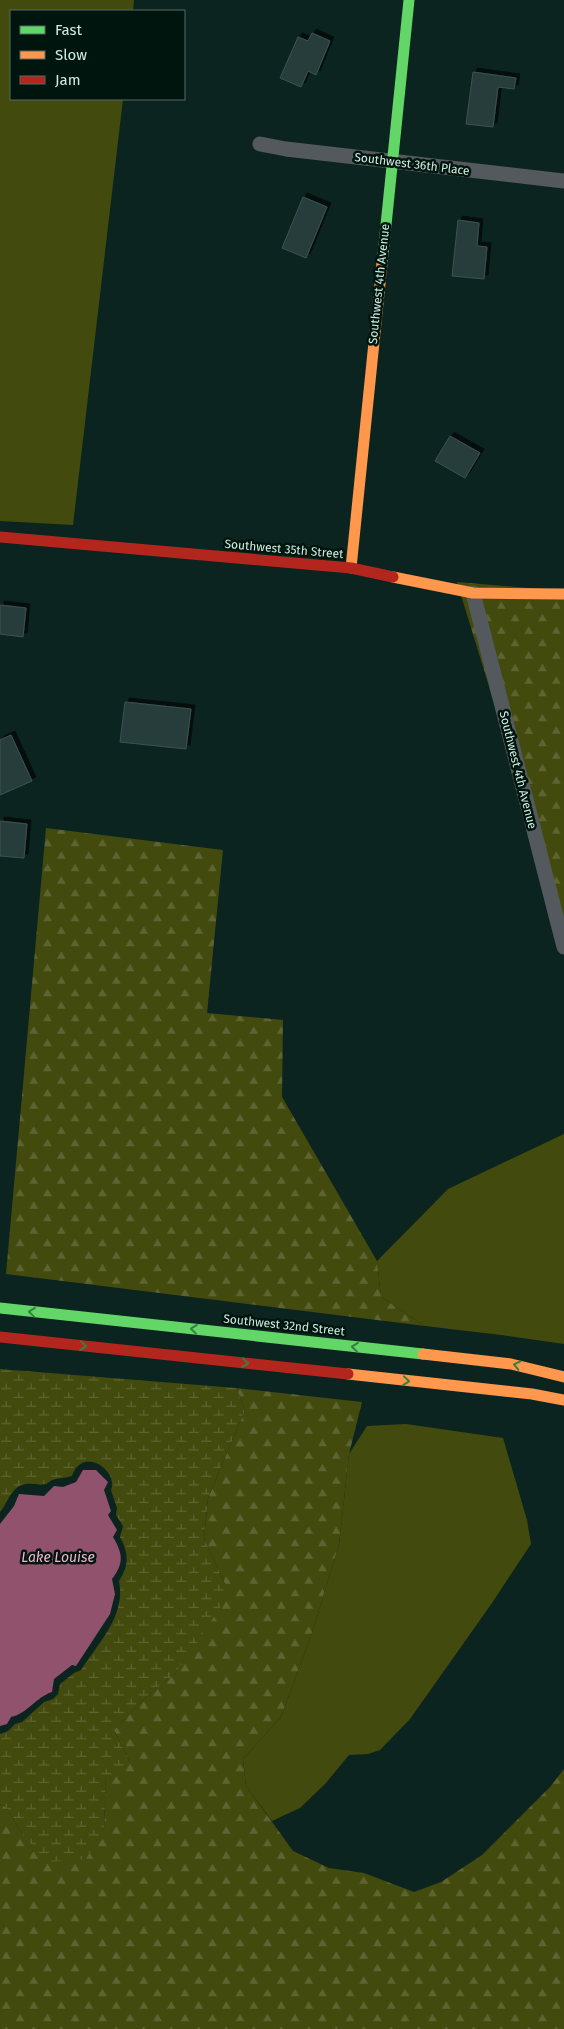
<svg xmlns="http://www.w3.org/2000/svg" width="564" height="2029" viewBox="0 0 564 2029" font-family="'Fira Sans',sans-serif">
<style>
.grass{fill:#434a0e}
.forest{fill:url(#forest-firs)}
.wetland{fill:url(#wetland-marsh)}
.water{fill:#91526d}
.building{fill:#263e3b;stroke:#3c5250;filter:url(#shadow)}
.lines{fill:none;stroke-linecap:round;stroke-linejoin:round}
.street{stroke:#53595c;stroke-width:15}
.fast{stroke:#63d668;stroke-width:11}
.slow{stroke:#ff974d;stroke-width:11}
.jam{stroke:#b3261e;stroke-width:11}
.oneway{stroke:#377f40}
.labels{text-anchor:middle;stroke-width:5;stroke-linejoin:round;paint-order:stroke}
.street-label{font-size:12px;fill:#d0ede3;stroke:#01150f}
.water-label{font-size:14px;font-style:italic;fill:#f3b4cc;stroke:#01150f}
</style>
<defs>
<pattern id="forest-firs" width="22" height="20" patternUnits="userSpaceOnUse" patternTransform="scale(1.25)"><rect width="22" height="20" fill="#434a0e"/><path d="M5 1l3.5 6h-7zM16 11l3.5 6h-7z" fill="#5d6431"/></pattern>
<pattern id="wetland-marsh" width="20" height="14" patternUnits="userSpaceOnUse" patternTransform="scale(1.25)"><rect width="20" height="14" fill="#434a0e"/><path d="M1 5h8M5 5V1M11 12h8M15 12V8" fill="none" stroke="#5d6431"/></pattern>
<filter id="shadow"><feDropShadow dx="4" dy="-4" stdDeviation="0" flood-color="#0009"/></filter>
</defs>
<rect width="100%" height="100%" fill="#0c241f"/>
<!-- grass -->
<path class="grass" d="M0 0H134L133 11H11V99H123L73 525 0 521Z
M564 1134V1344L501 1335 425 1326 381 1297 377 1261 448 1189Z
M406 1424 503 1438 527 1520 531 1544 492 1603 410 1719 380 1750 368 1754 349 1755 325 1784 300 1808 272 1821 246 1786 243 1759 281 1717 313 1630 339 1544 349 1454 367 1426Z"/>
<!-- forest -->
<path class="forest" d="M457 582 564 591V932Z
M46 828 223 850 207 1013 283 1020 282 1097 377 1261 381 1297 425 1326 6 1274Z
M236 1388 362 1402 349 1454 339 1544 313 1630 281 1717 243 1759 246 1786 293 1851 329 1868 364 1873 414 1892 441 1882 482 1855 550 1787 564 1769V2029H0V1804L6 1807 22 1834 104 1829 106 1777 129 1760 114 1730 145 1698 176 1673 191 1649 225 1584 204 1538 208 1498 245 1410Z"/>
<!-- wetland -->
<path class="wetland" d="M0 1369 236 1388 245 1410 208 1498 204 1538 225 1584 220 1608 176 1673 145 1698 114 1730 129 1760 113 1775 106 1777 104 1829 86 1859 48 1862 22 1834 6 1807 0 1804V1734L8 1731 15 1724 22 1722 44 1702 53 1699 58 1694 60 1684 74 1673 81 1670C99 1642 126 1616 119 1581 129 1566 129 1553 120 1537L123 1526 116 1515 117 1508 111 1490C118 1474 92 1452 78 1466 75 1468 73 1473 72 1476 65 1478 58 1478 52 1480 50 1481 48 1483 46 1484 34 1486 23 1479 13 1492 8 1497 6 1505 0 1512Z"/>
<!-- water -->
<path class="water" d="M83 1470H96L108 1482 104 1490 111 1511 108 1515 117 1530 113 1537C123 1554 124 1563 112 1579L115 1594 110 1614 76 1666 72 1665 54 1679 52 1692C36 1697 27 1714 11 1717L7 1724 0 1726V1524L14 1506 19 1494 44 1496 54 1486 63 1487 76 1482Z"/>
<!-- building -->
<path class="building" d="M312 33 330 41 316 75 308 71 301 87 280 78 298 37 308 41Z
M473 72 516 78 514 89 498 87 493 127 466 124Z
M303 197 327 207 306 258 282 248Z
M458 220 479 223 477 246 487 247 484 279 452 276Z
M450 436 480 453 465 478 435 461Z
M0 605 26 608 23 637 0 634Z
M125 702 191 709 186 749 120 742Z
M11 735 32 781 0 795V740Z
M0 821 27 824 24 858 0 856Z"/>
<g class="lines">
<!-- street -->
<path class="street" d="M260 144 286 149 564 181
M473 593 564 947"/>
<!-- fast -->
<path class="fast" d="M382 264 409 0
M0 1308 423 1354"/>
<!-- slow -->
<path class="slow" d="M351 568 382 264
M393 577 473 593 564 594
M423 1354 511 1364 564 1377
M348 1374 532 1394 564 1400"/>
<!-- jam -->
<path class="jam" d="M0 537 351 568 393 577
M0 1337 348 1374"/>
</g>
<!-- one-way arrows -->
<defs><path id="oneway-chevron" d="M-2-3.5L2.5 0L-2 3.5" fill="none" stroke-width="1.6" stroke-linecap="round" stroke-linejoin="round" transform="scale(1.25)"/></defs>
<g class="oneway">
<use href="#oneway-chevron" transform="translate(32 1312) rotate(-174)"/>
<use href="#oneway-chevron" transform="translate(194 1329) rotate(-174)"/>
<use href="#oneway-chevron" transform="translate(83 1346) rotate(6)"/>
<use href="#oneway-chevron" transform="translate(355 1347) rotate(-174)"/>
<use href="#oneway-chevron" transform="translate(245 1363) rotate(6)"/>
<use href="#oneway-chevron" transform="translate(517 1365) rotate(-167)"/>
<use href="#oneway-chevron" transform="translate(406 1381) rotate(6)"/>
</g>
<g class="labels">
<!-- street labels -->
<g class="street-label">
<text transform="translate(412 164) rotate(7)" y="4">Southwest 36th Place</text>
<text transform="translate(379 284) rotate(-84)" y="4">Southwest 4th Avenue</text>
<text transform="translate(284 549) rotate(5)" y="4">Southwest 35th Street</text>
<text transform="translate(518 770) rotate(76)" y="4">Southwest 4th Avenue</text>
<text transform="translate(284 1325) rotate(6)" y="4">Southwest 32nd Street</text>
</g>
<!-- water labels -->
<g class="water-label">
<text x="58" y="1562">Lake Louise</text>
</g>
</g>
<!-- legend -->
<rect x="10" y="10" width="175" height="90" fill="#01150f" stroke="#546b64"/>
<rect x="20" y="26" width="25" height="8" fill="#63d668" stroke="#546b64"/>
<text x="55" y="35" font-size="15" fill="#d0ede3">Fast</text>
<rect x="20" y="51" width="25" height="8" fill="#ff974d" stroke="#546b64"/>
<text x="55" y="60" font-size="15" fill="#d0ede3">Slow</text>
<rect x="20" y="76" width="25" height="8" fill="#b3261e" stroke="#546b64"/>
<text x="55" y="85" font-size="15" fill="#d0ede3">Jam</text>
</svg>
